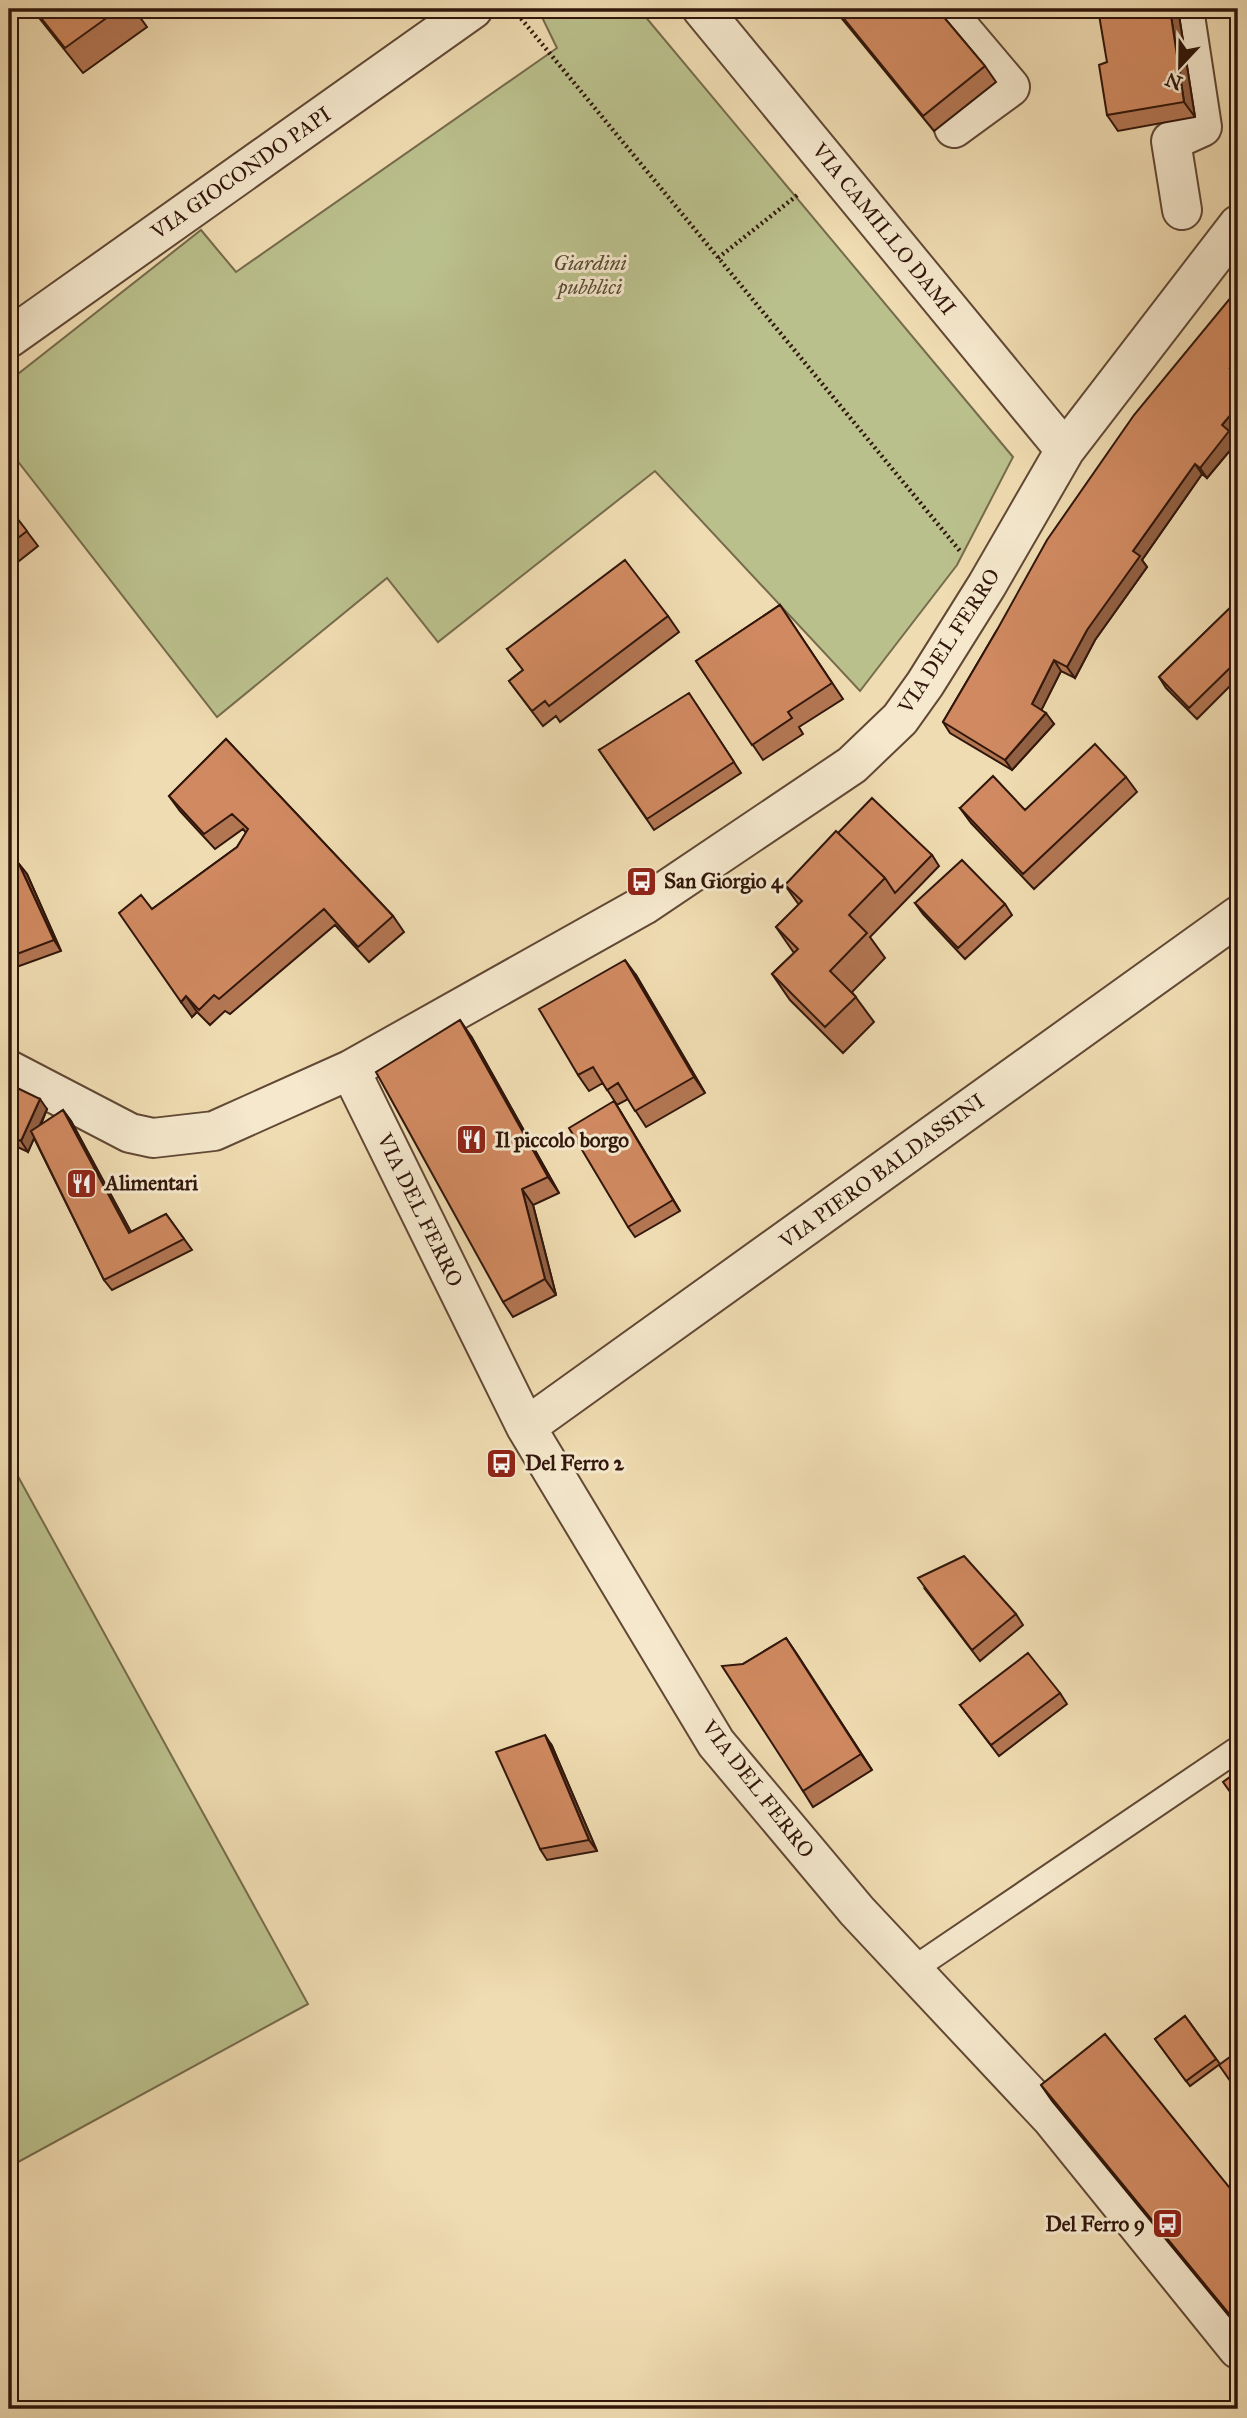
<svg xmlns="http://www.w3.org/2000/svg" width="1247" height="2418" viewBox="0 0 1247 2418" font-family="'IM FELL Great Primer',serif">
<style>
.green{fill:#bac08c;stroke:#766b4c;stroke-width:2}
.lines{fill:none;stroke-linecap:round;stroke-linejoin:round}
.lane-casing{stroke:#614835;stroke-width:28}
.street-casing{stroke:#614835;stroke-width:42}
.path{stroke:#31160b;stroke-width:4.5;stroke-dasharray:2 3.5;stroke-linecap:butt}
.lane{stroke:#f5e8cd;stroke-width:24}
.street{stroke:#f5e8cd;stroke-width:38}
.wall{fill:#b37653;stroke:#31160b;stroke-width:2}
.shaded-wall{fill:#926043;stroke:#31160b;stroke-width:2}
.building{fill:#d08960;stroke:#31160b;stroke-width:2}
.labels{text-anchor:middle;stroke-width:6;stroke-linejoin:round;paint-order:stroke}
.street-label{font-size:21px;fill:#31160b;stroke:#f5e8cd}
.park-label{font-size:21px;font-style:italic;fill:#5a4932;stroke:#f5e8cd}
.poi-label{font-size:21px;font-weight:bold;fill:#31160b;stroke:#f5e8cd;text-anchor:start}
</style>
<rect width="100%" height="100%" fill="#f0dcb2"/>
<filter id="stains"><feTurbulence type="fractalNoise" baseFrequency=".00286" numOctaves="4"/><feColorMatrix values="0 0 0 0 .2 0 0 0 0 .09 0 0 0 0 .02 0 0 0 .5 -.17"/></filter>
<radialGradient id="worn" r=".72"><stop offset=".6" stop-color="#630" stop-opacity="0"/><stop offset="1" stop-color="#630" stop-opacity=".3"/></radialGradient>
<!-- green -->
<path class="green" d="M538 9H639L1013 457 957 565 860 691 655 471 438 642 387 578 217 717 9 450V381L201 230 236 272 557 48Z
M9 1460 308 2004 9 2167Z"/>
<g class="lines">
<defs>
<path id="lane" d="M912 1970 1238 1749"/>
<path id="street" d="M702 9 1065 450
M944 9 1010 87 954 128
M1182 210 1171 141 1202 127 1184 9
M9 338 473 9
M9 1070 130 1133 153 1138 214 1131 350 1070 644 905 852 765 900 719 925 684 987 585 1065 450 1238 225
M350 1070 526 1427 716 1743 857 1911 1052 2119 1238 2349
M526 1427 1238 916"/>
</defs>
<!-- lane casing -->
<use href="#lane" class="lane-casing"/>
<!-- street casing -->
<use href="#street" class="street-casing"/>
<!-- path -->
<path class="path" d="M514 10 960 551
M718 258 800 193"/>
<!-- lane -->
<use href="#lane" class="lane"/>
<!-- street -->
<use href="#street" class="street"/>
</g>
<!-- wall -->
<path class="wall" d="M32 9H134L147 27 83 73Z
M834 9H937L985 66 996 82 934 131Z
M1178 9 1195 117 1118 131 1107 115V62Z
M1231 434 1237 442 1207 478 1202 474 1142 560 1147 567 1095 640 1075 678 1061 671 1041 710 1054 724 1012 770 950 733 943 722 997 630Z
M9 508 38 546 9 569Z
M1238 600V678L1197 719 1166 688 1159 677Z
M780 605 843 699 799 727 803 734 763 760 696 661Z
M668 616 679 632 560 722 556 716 543 726 509 681 523 670 507 649Z
M696 704 741 773 654 830 599 750Z
M226 739 393 916 404 932 369 962 335 925 230 1014 225 1011 210 1025 197 1012 192 1017 152 909 237 847 246 833 243 829 215 849 180 811 169 796Z
M1126 777 1137 792 1034 889 971 823 960 808 1025 810Z
M838 833 932 855 939 866 870 937 885 958 852 992 874 1022 843 1053 790 1000 772 974 794 953 776 927 799 905 785 885Z
M19 864 27 874 61 951 11 969 9 965V867Z
M915 903 1005 904 1012 915 965 959 923 914Z
M636 975 705 1093 646 1127 628 1099 617 1105 603 1083 589 1091 578 1075Z
M471 1036 559 1193 533 1205 556 1295 513 1317 503 1302Z
M9 1084 47 1109 41 1125 63 1110 71 1121 131 1232 166 1214 192 1250 112 1290 104 1280 34 1138 28 1152 9 1143Z
M614 1101 680 1211 635 1237 628 1227Z
M925 1589 1016 1614 1023 1625 980 1661Z
M786 1638 872 1770 813 1807 803 1791 743 1664Z
M1060 1693 1067 1704 999 1756 960 1705Z
M552 1746 597 1851 547 1860 540 1849Z
M1185 2016 1220 2064 1190 2086 1155 2039Z
M1041 2085 1238 2198V2327L1052 2101Z"/>
<!-- shaded-wall -->
<path class="shaded-wall" d="M1170 9H1178L1195 117 1184 102Z
M1238 406V425L1231 434 1237 442 1207 478 1200 468 1222 425Z
M1195 464 1202 474 1142 560 1147 567 1095 640 1075 678 1067 667 1087 630 1133 551Z
M1054 660 1061 671 1039 715 1032 704Z
M1046 713 1054 724 1012 770 1005 760Z
M19 864 27 874 61 951 54 940Z
M625 960 636 975 705 1093 694 1077Z
M186 996 197 1012 192 1017 181 1002Z
M460 1020 471 1036 559 1193 548 1177Z
M40 1099 47 1109 28 1152 21 1141Z
M614 1101 621 1112 680 1211 673 1200Z
M63 1110 71 1121 137 1243 129 1233Z
M522 1189 533 1205 556 1295 545 1279Z
M786 1638 797 1654 872 1770 861 1754Z
M545 1735 552 1746 597 1851 589 1840Z"/>
<!-- building -->
<path class="building" d="M34 9H119L65 48Z
M836 9H937L985 66 923 116Z
M1098 9H1170L1184 102 1107 115 1099 65 1107 62Z
M1232 296 1238 302V375L1229 368 1238 376V406L1222 425 1229 431 1200 468 1195 464 1133 551 1140 556 1087 630 1067 667 1054 660 1032 704 1046 713 1005 760 943 722 997 630 1047 540 1134 415Z
M9 508 27 531 9 545Z
M625 560 668 616 549 706 545 701 532 711 509 681 523 670 507 649Z
M1238 600V660L1189 708 1159 677Z
M780 605 832 683 788 712 792 718 752 745 696 661Z
M689 693 734 762 647 819 599 750Z
M226 739 393 916 358 947 324 909 219 999 214 995 199 1010 186 996 181 1002 119 913 141 895 152 909 237 847 248 829 232 814 204 834 169 796Z
M1095 744 1126 777 1023 874 960 808 993 776 1025 810Z
M872 798 932 855 895 893 885 878 838 833Z
M836 831 885 878 849 915 867 933 830 971 856 997 825 1027 772 974 798 949 776 927 802 901 785 885Z
M962 860 1005 904 958 948 915 903Z
M19 864 54 940 9 957V867Z
M625 960 694 1077 635 1111 618 1083 607 1090 593 1067 578 1075 539 1009Z
M460 1020 548 1177 522 1189 545 1279 503 1302 376 1072Z
M9 1084 40 1099 21 1141 9 1136Z
M614 1101 673 1200 628 1227 569 1128Z
M63 1110 129 1233 166 1214 184 1239 104 1280 31 1131Z
M964 1556 1016 1614 972 1650 918 1578Z
M786 1638 861 1754 803 1791 722 1666 743 1664Z
M1028 1653 1060 1693 991 1745 960 1705Z
M545 1735 589 1840 540 1849 496 1752Z
M1238 1771V1803L1223 1782Z
M1185 2016 1216 2059 1186 2081 1155 2039Z
M1105 2034 1238 2198V2318L1235 2321 1041 2085Z
M1238 2051V2092L1219 2065Z"/>
<!-- icons -->
<defs>
<symbol id="bus-square" viewBox="-11 -11 22 22"><rect x="-9" y="-9" width="18" height="18" rx="4" fill="#8f2418" stroke="#f5e8cd"/><path d="M-5-6H5V4H4V6H2V4H-2V6H-4V4H-5ZM-3.5-4V0h7V-4ZM-3.5 1.2v1.5H-2V1.2ZM2 1.2v1.5H3.5V1.2Z" fill="#fff"/></symbol>
<symbol id="restaurant-square" viewBox="-11 -11 22 22"><rect x="-9" y="-9" width="18" height="18" rx="4" fill="#8f2418" stroke="#f5e8cd"/><path d="M-5-6h1v4h1v-4h1v4h1v-4h1v5L-1.5 .5V6h-2V.5L-5-1ZM5-6V6H3V1.5H1.5Q1.5-4 5-6Z" fill="#fff"/></symbol>
</defs>
<g fill-rule="evenodd">
<use href="#bus-square" x="624" y="864" width="35" height="35"/>
<use href="#restaurant-square" x="454" y="1122" width="35" height="35"/>
<use href="#restaurant-square" x="64" y="1166" width="35" height="35"/>
<use href="#bus-square" x="484" y="1446" width="35" height="35"/>
<use href="#bus-square" x="1150" y="2206" width="35" height="35"/>
</g>
<g class="labels">
<!-- street labels -->
<g class="street-label">
<text transform="translate(241 173) rotate(-35)" y="7">VIA GIOCONDO PAPI</text>
<text transform="translate(884 229) rotate(51)" y="7">VIA CAMILLO DAMI</text>
<text transform="translate(949 641) rotate(-57)" y="7">VIA DEL FERRO</text>
<text transform="translate(882 1171) rotate(-36)" y="7">VIA PIERO BALDASSINI</text>
<text transform="translate(420 1210) rotate(64)" y="7">VIA DEL FERRO</text>
<text transform="translate(758 1789) rotate(52)" y="7">VIA DEL FERRO</text>
</g>
<!-- park labels -->
<g class="park-label">
<text x="590" y="270">Giardini<tspan x="590" dy="24">pubblici</tspan></text>
</g>
<!-- poi labels -->
<g class="poi-label">
<text x="664" y="888">San Giorgio 4</text>
<text x="495" y="1147">Il piccolo borgo</text>
<text x="105" y="1190">Alimentari</text>
<text x="525" y="1470">Del Ferro 2</text>
<text x="1145" y="2231" text-anchor="end">Del Ferro 9</text>
</g>
</g>
<!-- margin -->
<rect width="1247" height="2418" fill="none" stroke="#f0dcb2" stroke-width="35"/>
<rect x="10" y="10" width="1226" height="2397" fill="none" stroke="#31160b" stroke-width="3.5"/>
<rect x="18" y="18" width="1212" height="2383" fill="none" stroke="#31160b" stroke-width="2"/>
<!-- north arrow -->
<g transform="translate(1180 66) rotate(202)" stroke="#f5e8cd" stroke-width="5" paint-order="stroke">
<path d="M0-5L12 26L0 18L-12 26Z" fill="#31160b"/>
<text y="-10" font-size="19" font-weight="bold" text-anchor="middle" fill="#31160b">N</text>
</g>
<rect width="100%" height="100%" filter="url(#stains)"/>
<rect width="100%" height="100%" fill="url(#worn)"/>
</svg>
